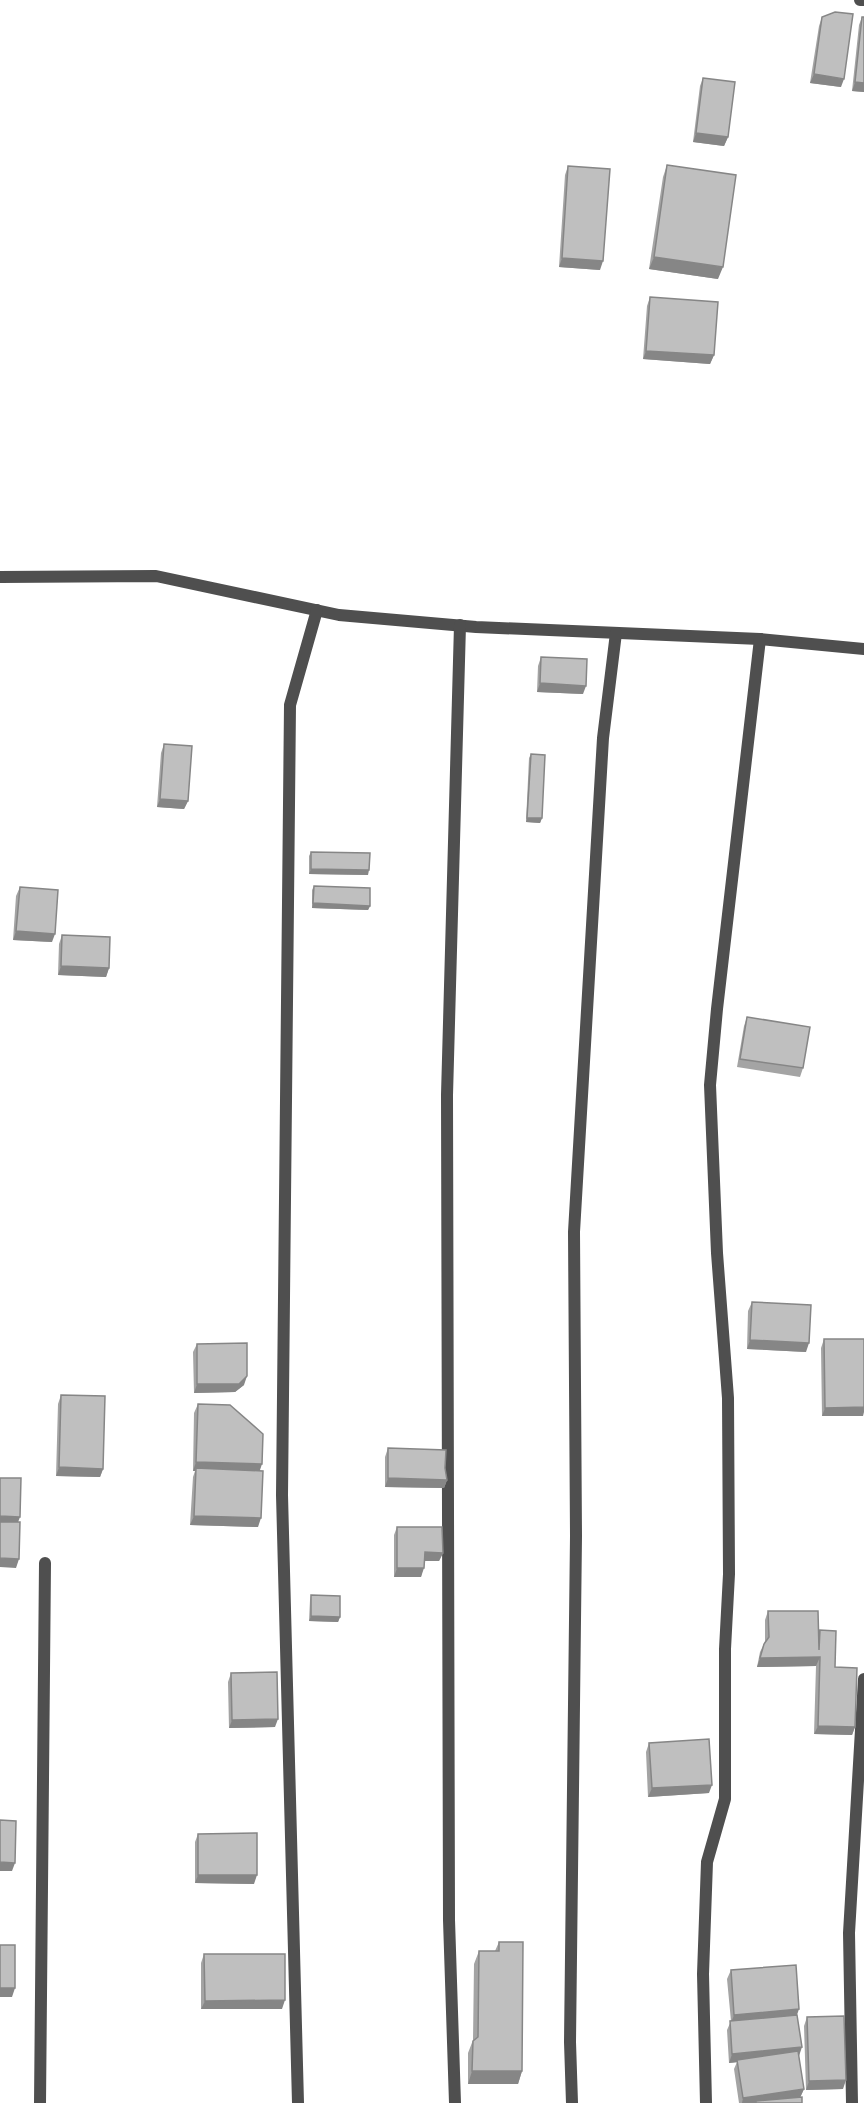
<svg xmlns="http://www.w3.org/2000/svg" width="864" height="2103" viewBox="0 0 864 2103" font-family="Poppins,sans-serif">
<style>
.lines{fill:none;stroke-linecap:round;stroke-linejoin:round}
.service{stroke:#4f4f4f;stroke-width:12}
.minor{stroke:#4f4f4f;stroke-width:12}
.wall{fill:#a4a4a4}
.shaded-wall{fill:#868686}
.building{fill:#bfbfbf;stroke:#868686;stroke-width:1.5}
</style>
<rect width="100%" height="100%" fill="#fff"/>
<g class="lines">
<!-- service -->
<path class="service" d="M0 577 156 576 339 615 476 627 760 639 864 649"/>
<!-- minor -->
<path class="minor" d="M860 0H864
M40 2103 45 1563
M298 2103 282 1495 290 705 317 610
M455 2103 449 1920 447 1095 460 625
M572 2103 570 2042 576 1536 574 1232 603 738 616 633
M706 2103 703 1974 707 1862 725 1799V1649L729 1574 728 1398 717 1253 710 1085 717 1009 760 639
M852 2103 849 1933 864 1679"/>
</g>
<!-- wall -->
<path class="wall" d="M822 17 841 87 810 83 819 26Z
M862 17H864V92L852 91 859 25Z
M703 78 728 137 724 146 693 142 700 86Z
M667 165 718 279 649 269 663 177Z
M568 166 600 270 559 267 565 175Z
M650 297 714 355 710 364 643 359 647 306Z
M541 657 583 694 537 692 538 666Z
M164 744 188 801 184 809 157 807 161 753Z
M531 754 542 818 540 823 526 822 529 758Z
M311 852 368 875 309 874V856Z
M314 886 370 906 368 910 312 908V890Z
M20 887 52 942 13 940 16 896Z
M62 935 109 968 106 977 58 975 59 944Z
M747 1017 803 1068 800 1077 737 1067 744 1026Z
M752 1302 806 1352 747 1349 748 1311Z
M824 1339 863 1416H822L821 1348Z
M197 1344 244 1385 235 1392 194 1393 193 1352Z
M61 1395 103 1469 100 1477 56 1476 58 1404Z
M198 1404 260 1471 258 1527 190 1525 193 1477 195 1471H193L194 1413Z
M388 1448 445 1468 447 1480 444 1488 385 1487V1457Z
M397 1527 443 1553 439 1561H424L421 1577H394V1535Z
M311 1595 340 1617 338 1622 309 1621 310 1600Z
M768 1611 818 1635 820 1630 855 1727 852 1735 814 1734 816 1666 757 1667 760 1652 764 1644 765 1641V1620Z
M231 1673 275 1727 229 1728 228 1682Z
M649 1743 709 1793 648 1797 646 1752Z
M198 1834 254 1884 195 1883V1842Z
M499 1942 522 2071 518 2084H468V2053L473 2040 474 1964 479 1951H495Z
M204 1954 282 2009H201V1963Z
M731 1970 797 2016 798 2056 804 2089 800 2097 802 2103H739L734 2069 737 2062 729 2063 727 2030 731 2021 727 1979Z
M807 2017 843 2089 806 2090 804 2026Z"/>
<!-- shaded-wall -->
<path class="shaded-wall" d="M814 74 844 79 841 87 810 83Z
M855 82 864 83V92L852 91Z
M696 133 728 137 724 146 693 142Z
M654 257 723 267 718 279 649 269Z
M562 258 603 261 600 270 559 267Z
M646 351 714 355 710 364 643 359Z
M540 683 586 686 583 694 537 692Z
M160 799 188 801 184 809 157 807Z
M527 818H542L540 823 526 822Z
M311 869 369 870 368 875 309 874Z
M313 903 370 906 368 910 312 908Z
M16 931 55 934 52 942 13 940Z
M61 966 109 968 106 977 58 975Z
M750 1340 809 1343 806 1352 747 1349Z
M247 1376 244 1385 235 1392 194 1393 197 1384Z
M864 1407V1412L863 1416H822L825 1408Z
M196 1462 262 1464 259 1473 196 1468 195 1471H193Z
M59 1467 103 1469 100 1477 56 1476Z
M388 1478 447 1480 444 1488 385 1487Z
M0 1516 20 1517 17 1525H0Z
M194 1516 261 1518 258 1527 190 1525Z
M425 1552 443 1553 439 1561H421Z
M0 1558 19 1559 16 1568 0 1567Z
M397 1568H424L421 1577H394Z
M311 1616 340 1617 338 1622 309 1621Z
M820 1657 816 1666 757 1667 760 1658Z
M278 1719 275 1727 229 1728 232 1720Z
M818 1726 855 1727 852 1735 814 1734Z
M712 1785 709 1793 648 1797 652 1788Z
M0 1862 15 1863 12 1871H0Z
M198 1875H257L254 1884 195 1883Z
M0 1988H15L12 1997H0Z
M285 2000 282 2009H201L205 2001Z
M799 2009 796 2018 731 2023 734 2015Z
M802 2047 799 2056 729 2063 732 2054Z
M472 2071H522L518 2084H468Z
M846 2080 843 2089 806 2090 809 2081Z
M804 2089 800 2098 756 2101V2103H742L743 2098Z"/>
<!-- building -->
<path class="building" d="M835 12 853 14 844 79 814 74 822 17Z
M862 17H864V83L855 82Z
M703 78 735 82 728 137 696 133Z
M667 165 736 175 723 267 654 257Z
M568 166 610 169 603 261 562 258Z
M650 297 718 302 714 355 646 351Z
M541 657 587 659 586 686 540 683Z
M164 744 192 746 188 801 160 799Z
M531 754 545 755 542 818H527Z
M311 852 370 853 369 870 311 869Z
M314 886 370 888V906L313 903Z
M20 887 58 890 55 934 16 931Z
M62 935 110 937 109 968 61 966Z
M747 1017 810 1027 803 1068 740 1059Z
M752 1302 811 1305 809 1343 750 1340Z
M824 1339H864V1407L825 1408Z
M247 1343V1376L239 1384H197V1344Z
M61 1395 105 1396 103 1469 59 1467Z
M198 1404 230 1405 263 1434 262 1464 196 1462Z
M388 1448 446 1450 445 1468 447 1480 388 1478Z
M196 1468 263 1471 261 1518 194 1516Z
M0 1478H21L20 1517 0 1516Z
M0 1522H20L19 1559 0 1558Z
M397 1527H442L443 1553 425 1552 424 1568H397Z
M311 1595 340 1596V1617L311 1616Z
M768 1611H818L819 1650 820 1630 836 1631 835 1667 857 1668 855 1727 818 1726 820 1657 760 1658 764 1644 769 1637Z
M277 1672 278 1719 232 1720 231 1673Z
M709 1739 712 1785 652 1788 649 1743Z
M0 1820 16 1821 15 1863 0 1862Z
M257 1833V1875H198V1834Z
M499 1942H523L522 2071H472L473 2041 478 2037 479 1951H499Z
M0 1945H15V1988H0Z
M204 1954H285V2000L205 2001Z
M796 1965 799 2009 734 2015 731 1970Z
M797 2015 802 2047 732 2054 730 2021Z
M844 2016 846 2080 809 2081 807 2017Z
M798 2051 804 2089 743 2098 737 2060Z
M802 2097V2103H756V2101Z"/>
</svg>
